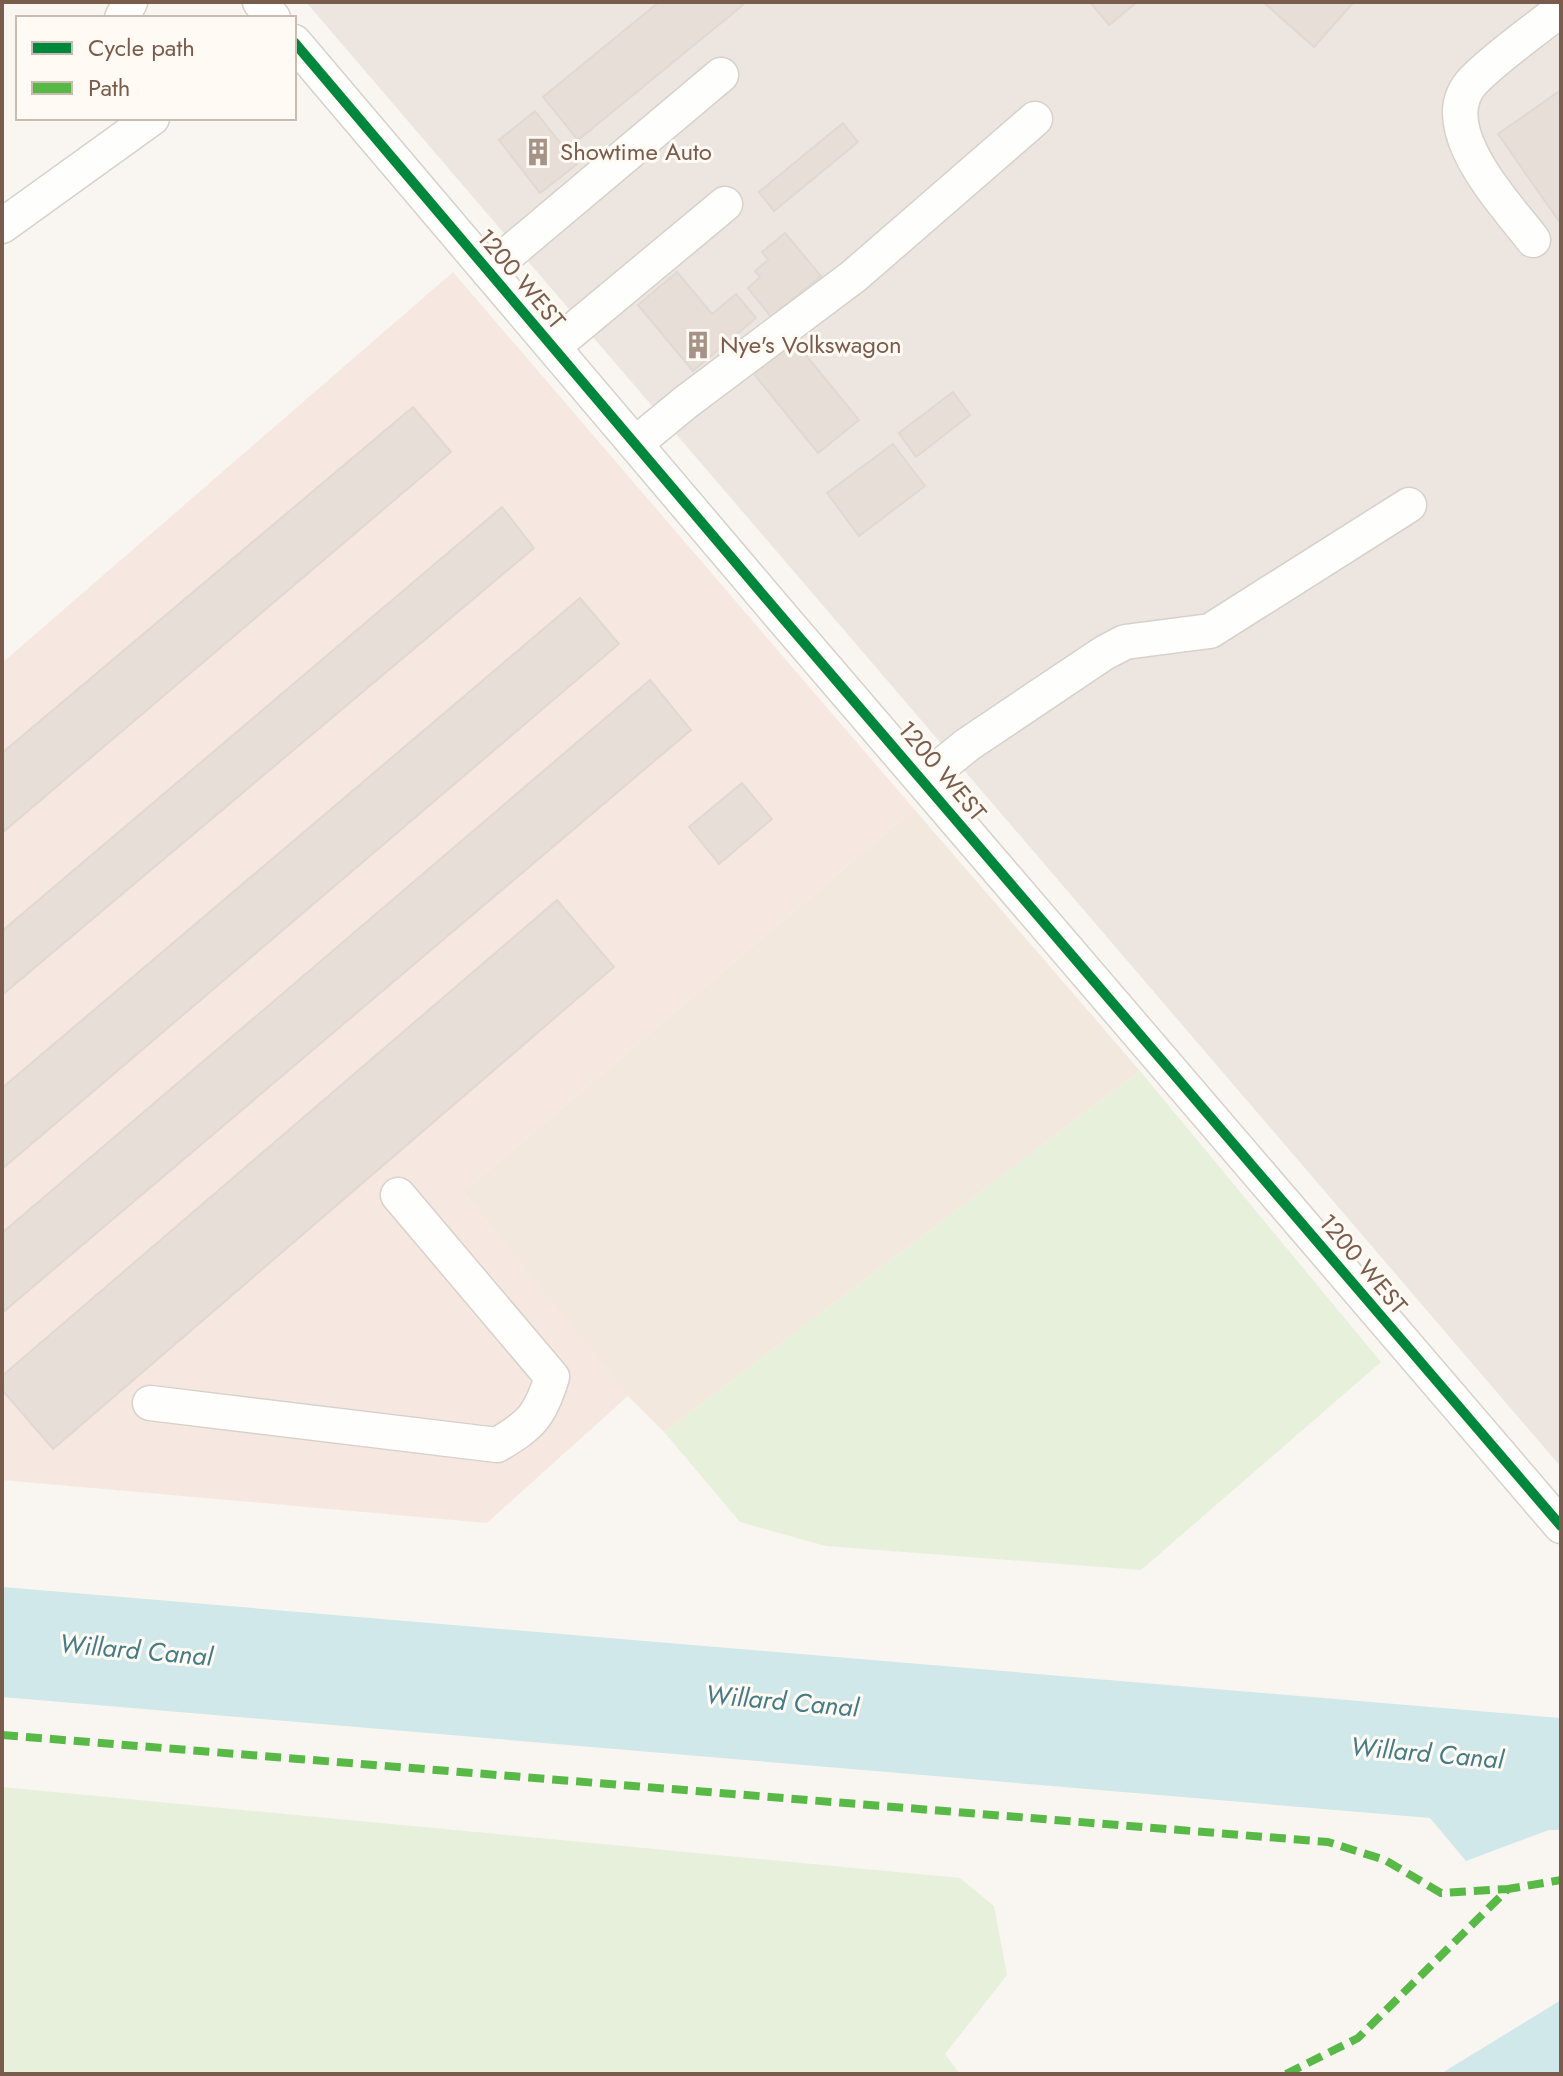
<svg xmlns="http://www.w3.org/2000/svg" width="1563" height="2076" viewBox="0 0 1563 2076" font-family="Jost,sans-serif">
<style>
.residential{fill:#f2e8de}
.commercial{fill:#f6e8e1}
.industrial{fill:#ede5e0}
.green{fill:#e7f0db}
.water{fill:#d0e8ea}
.building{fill:#e6ded7;stroke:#e2d8d2;stroke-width:2}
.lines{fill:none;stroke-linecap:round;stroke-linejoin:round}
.minor-casing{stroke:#d7d1cb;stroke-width:37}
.minor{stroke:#fefefd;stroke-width:34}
.quiet{stroke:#58b947;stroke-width:8;stroke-dasharray:16 8;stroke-linecap:butt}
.cycleway-casing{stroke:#fffaf3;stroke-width:15}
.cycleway{stroke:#00873e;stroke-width:10}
.labels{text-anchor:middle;stroke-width:6;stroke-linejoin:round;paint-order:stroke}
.poi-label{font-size:24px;fill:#7a5c4d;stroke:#fffaf3;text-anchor:start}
.street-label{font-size:24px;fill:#7a5c4d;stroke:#fffaf3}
.water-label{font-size:26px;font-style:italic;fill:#437c86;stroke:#fffaf3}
</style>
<rect width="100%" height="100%" fill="#f9f5f0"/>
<!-- residential -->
<path class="residential" d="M914 809 1140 1071 664 1432 628 1396 463 1192Z"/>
<!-- commercial -->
<path class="commercial" d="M453 272 914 809 463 1192 629 1395 487 1523 2 1480V663Z"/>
<!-- industrial -->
<path class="industrial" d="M306 2H1561V1467Z"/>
<!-- green -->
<path class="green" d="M1140 1071 1381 1362 1141 1570 826 1546 740 1522 664 1432Z
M2 1787 960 1878 994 1906 1007 1975 945 2054 960 2074H2Z"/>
<!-- water -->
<path class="water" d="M2 1587 1561 1718V1830H1549L1466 1861 1430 1818 2 1697Z
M1561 2000V2074H1441L1442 2073Z"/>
<!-- building -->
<path class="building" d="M659 2H740L743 5 578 140 543 97Z
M1090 2H1137L1109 25Z
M1263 2H1354L1314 47Z
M1561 90V224L1498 134Z
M535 111 577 164 540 193 499 140Z
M843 123 858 142 774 211 759 192Z
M785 233 821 276 771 317 748 288 760 277 755 271 768 260 762 252Z
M677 272 712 314 736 294 756 318 693 371 638 305Z
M791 337 859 420 818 453 750 369Z
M953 392 970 415 916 457 899 433Z
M413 407 451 452 2 833V753Z
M893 444 925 486 859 536 827 493Z
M502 507 534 548 2 995V931Z
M580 598 619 644 2 1169V1088Z
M650 680 691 730 2 1313V1233Z
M742 783 772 819 719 864 689 827Z
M557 900 614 967 53 1449 2 1390V1376Z"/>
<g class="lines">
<defs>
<path id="minor" d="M260 2 273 18
M122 18 130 2
M294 42 781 616 1561 1526
M2 226 152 118
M1533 240C1506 204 1429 125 1474 80 1500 54 1533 32 1561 9
M488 271 721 75
M553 347 725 204
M635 444 686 402 854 276 1035 119
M924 780 967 745 1104 653 1125 642 1210 631 1409 505
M150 1403 497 1445C531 1425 540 1416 552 1377L398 1195"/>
</defs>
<!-- minor casing -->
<use href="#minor" class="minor-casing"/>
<!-- minor -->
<use href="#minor" class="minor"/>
<!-- quiet -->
<path class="quiet" d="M2 1735 1328 1842 1385 1860 1441 1893 1508 1889
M1286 2074 1358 2038 1508 1889 1561 1880"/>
<defs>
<path id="cycleway" d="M294 42 781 616 1561 1526"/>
</defs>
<!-- cycleway casing -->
<use href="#cycleway" class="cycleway-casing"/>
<!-- cycleway -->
<use href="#cycleway" class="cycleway"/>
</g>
<!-- icons -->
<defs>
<symbol id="building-bare" viewBox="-9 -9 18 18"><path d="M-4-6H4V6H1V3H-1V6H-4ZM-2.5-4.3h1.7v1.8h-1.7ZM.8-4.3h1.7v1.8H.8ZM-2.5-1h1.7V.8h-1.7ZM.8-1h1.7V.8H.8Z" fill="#a69286" stroke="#fffaf3" stroke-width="2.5" paint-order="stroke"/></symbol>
</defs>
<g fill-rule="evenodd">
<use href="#building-bare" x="518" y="132" width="40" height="40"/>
<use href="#building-bare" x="678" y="325" width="40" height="40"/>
</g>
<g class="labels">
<!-- poi labels -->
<g class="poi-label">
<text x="560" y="160">Showtime Auto</text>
<text x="720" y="353">Nye's Volkswagon</text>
</g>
<!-- street labels -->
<g class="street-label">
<text transform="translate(521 279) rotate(50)" y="8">1200 WEST</text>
<text transform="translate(942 771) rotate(50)" y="8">1200 WEST</text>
<text transform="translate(1363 1264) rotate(50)" y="8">1200 WEST</text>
</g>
<!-- water labels -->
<g class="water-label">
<text transform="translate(136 1650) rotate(5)" y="9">Willard Canal</text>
<text transform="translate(782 1701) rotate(5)" y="9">Willard Canal</text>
<text transform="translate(1427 1753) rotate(5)" y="9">Willard Canal</text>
</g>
</g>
<!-- border -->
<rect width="1563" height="2076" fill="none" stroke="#7a5c4d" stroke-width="8"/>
<!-- legend -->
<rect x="16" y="16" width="280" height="104" fill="#fffaf3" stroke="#cabbb1" stroke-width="2"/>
<rect x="32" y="42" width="40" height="12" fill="#00873e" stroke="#cabbb1" stroke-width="2"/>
<text x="88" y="56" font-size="24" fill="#7a5c4d">Cycle path</text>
<rect x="32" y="82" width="40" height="12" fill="#58b947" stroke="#cabbb1" stroke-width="2"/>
<text x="88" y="96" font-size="24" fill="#7a5c4d">Path</text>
</svg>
